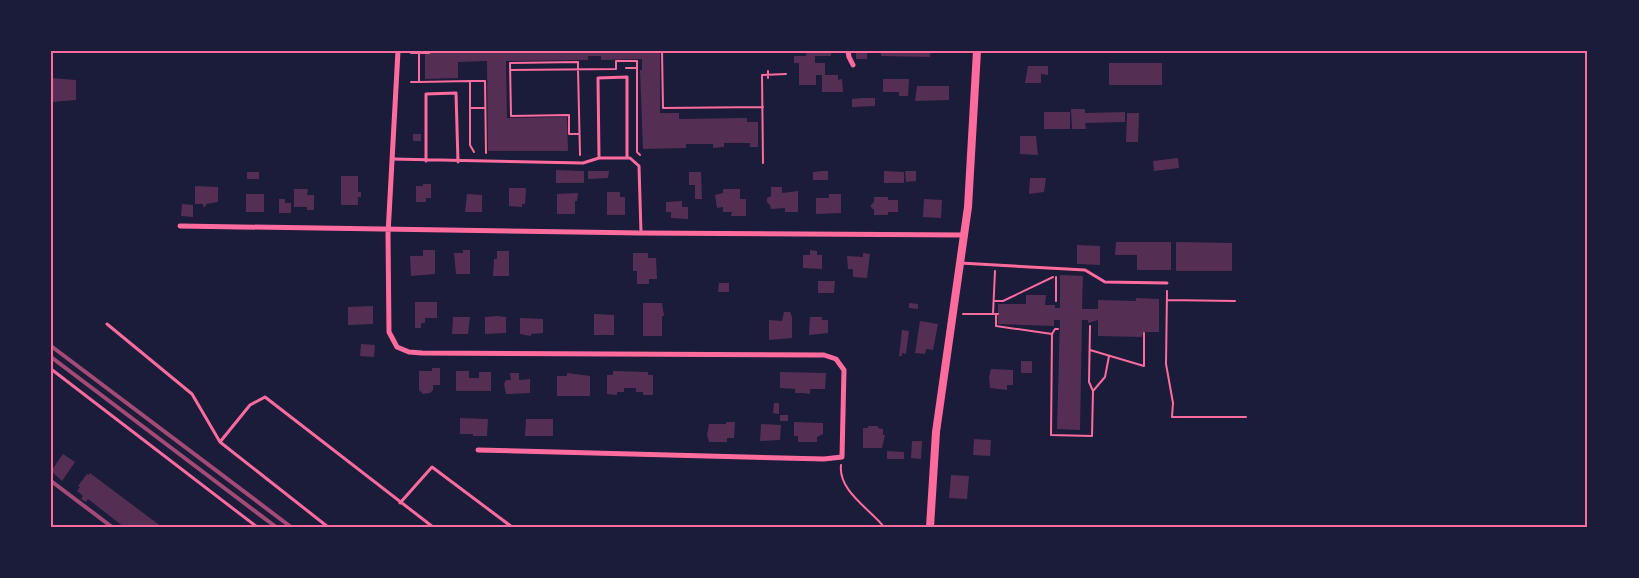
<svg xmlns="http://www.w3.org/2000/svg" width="1639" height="578" viewBox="0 0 1639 578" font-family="'Roboto Condensed',sans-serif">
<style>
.building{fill:#542f53}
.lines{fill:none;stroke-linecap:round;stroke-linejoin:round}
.path{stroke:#ff6b9d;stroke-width:2}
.service{stroke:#ff6b9d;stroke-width:3}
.minor{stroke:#ff6b9d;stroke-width:5}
.tertiary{stroke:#ff6b9d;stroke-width:8}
.rail{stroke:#a44b75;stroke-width:4}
.neatline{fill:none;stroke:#ff6b9d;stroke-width:2}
</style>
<rect width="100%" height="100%" fill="#1b1b3a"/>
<!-- building -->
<path class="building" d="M425 51H660V113H679V119L747 118V122H758V147H750V143H724V147L713 148V144H686V148L643 149 640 70H642V59L601 60V56H588V60L506 61 507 118 567 117 568 151H488L487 61 458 62V78L425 79Z
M807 51H831V56H815V63H825V75H838V80L842 79 843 92H822V75H816V85H799V63H794V56H806Z
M856 51H867V59H856Z
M881 51H930V57L881 56Z
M1109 63H1162V85H1109Z
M1028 66H1048V75L1041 74V83H1025Z
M51 78 76 80V100L51 102Z
M883 79H909L908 96H899V92H883Z
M917 86H949V100L915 101Z
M862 98H875V106L852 107V99Z
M1071 109H1085V113L1125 112V122L1085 123 1086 129H1072Z
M1044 112H1070V129H1044Z
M1127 113H1139L1138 142H1126Z
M413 134H421V141H413Z
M1020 136H1036L1038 155 1020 154Z
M1178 158 1179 168 1154 171 1153 161Z
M556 170 584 171V183H556Z
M588 171H609L608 178 588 179Z
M822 171H828V180H813V172Z
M884 171 904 172V183H884Z
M905 171H916V181L906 182Z
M247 172H259V179H247Z
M689 172H701L702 199H695V185H689Z
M341 176H358V192H361V197H358V205H341Z
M1030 178H1046L1044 192 1029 194Z
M423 184H431V198H426V202H416V186H423Z
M195 186 218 187V202L206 204V206L203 207V204H195Z
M771 187H782V193L798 191V212H785V208L771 209 770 205 767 202V198L771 196Z
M509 188H526L525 204H522V207L509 206Z
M294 189H308L307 195H314V210H307V207H294Z
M723 189H740V199H746V216H731L732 212H723V207L717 208 715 195 723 193Z
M607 192H620V197H625V215H607Z
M578 193 577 201H575V214H557V194Z
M246 194H264V212H246Z
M467 194 482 195V212H465Z
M829 194H841V213L816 214V198H829Z
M874 197H888V200H898V212H888V215H874V210L870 206 874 202Z
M279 199H285V203H291V213H279Z
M924 199 942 200 941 218 923 217Z
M682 201V207H688V219L671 218V212H666V202Z
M182 204 193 205V217L181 216Z
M1116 242H1171V270H1137V255H1115Z
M1176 242 1232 243V271H1176Z
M1077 245 1100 246V265L1077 264Z
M423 250H435V274L411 276 410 256H423Z
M463 250H470V274H456L454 253H463Z
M810 250 817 251V255H822V269L803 268V255H810Z
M497 251H509V276H493L494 259H497Z
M633 253H648V258H656L657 279H649V284H637V271H633Z
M863 253 870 254 867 278 853 277V269H848L847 256 863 257Z
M1060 275 1083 276 1082 309H1098V300L1136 301V298L1159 299V332H1143L1142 337 1098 336V320L1088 323V320H1082L1080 430 1057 429 1060 320H1054V326L998 324V304H1026V295H1046L1045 305H1055V308H1060Z
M818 281H835L834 293H818Z
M719 283H729V292H718Z
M415 302H437V318H425V323H421V328H415Z
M643 303H662L664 316H662V336H643Z
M909 303 918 304V309L909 308Z
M373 306V324L348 325V307Z
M784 312H790L792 317V338L769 340V320L782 321Z
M594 314 614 315V335H594Z
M497 316 506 317V333L485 334V317Z
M453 317H470L468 334H452Z
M810 317H822V320H828V333L809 335Z
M520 318 543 319V333L531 334V336L520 334Z
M920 321 938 324 933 350 926 349 925 354 915 353Z
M902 330 909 331 906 354 902 353V356H899Z
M361 344 375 345 374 357 360 356Z
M1021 361H1032V373H1021Z
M432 368H440V385H433V390L430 393 423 394 419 390V371H432Z
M991 369 1013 370V385H1007V390L990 388 989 377Z
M456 371H469V378H479V372H491V391H456Z
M613 371 648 372V375H653V395H643V392H636V388H624V392H617V395L607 394V375H613Z
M780 372 826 373 825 389H810V394L803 393H795V389L780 388Z
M510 373H519V380L530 379V393L506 394 504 384 506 380H511Z
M567 373 590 376V396H557V376H567Z
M774 403H779V414L773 413Z
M780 415H788V421H780Z
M460 418 488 419 487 436H473V434H460Z
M526 419H553V436H525Z
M726 422H735L734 438H727V442H709L707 435 709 424H726Z
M794 422 823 423V434L817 437V442H798V436H794Z
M761 424 781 425 780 440 760 441Z
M868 426H878V428L883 429V435H885L882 448H863V428H868Z
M974 439 991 440 990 456 973 455Z
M912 441H922L921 459 911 458Z
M887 451 904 452V459H887Z
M63 454 75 462 62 481 51 471Z
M90 473 162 527H124L88 499 86 502 81 499 83 496 77 491 80 487 78 486 87 474 89 475Z
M951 475 969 476 967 499 949 498Z"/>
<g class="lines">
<!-- path -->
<path class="path" d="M662 51 663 108 763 107
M411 53H429
M419 53V82L470 81V145L474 152
M626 68H636
M510 70 616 69V61H637V152L640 155
M768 71V78
M470 81H485L486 153
M411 82H419
M470 108H485
M579 134H569V115L511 116 510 63 578 62V69L580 155
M763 163 762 75 786 74
M1056 277V301
M1167 291 1166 364 1173 403 1172 417H1246
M1167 300 1235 301
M994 301H1003L1053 277
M963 314H998
M993 314 995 271
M996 314V326L1052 334 1051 435 1092 436 1093 391 1105 377 1109 356
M1090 326 1089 382 1093 391
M1052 334 1055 329H1058
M1090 350 1144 366V333
M841 465C838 491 870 509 884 527"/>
<!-- service -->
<path class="service" d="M599 158 598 78 627 77V158
M392 159 583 163 599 158H630L639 166 641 233
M426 161V94L456 93 458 162
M960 263 1085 270 1105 282 1167 283
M107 324 192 394 220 442 328 527
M51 369 257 527
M220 442 250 405 265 397 433 527
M400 503 432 467 512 527"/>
<!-- minor -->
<path class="minor" d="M398 51 388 234 389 332 397 347 409 352 422 353 824 355 836 359 844 370 842 457 824 459 478 450
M848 51 849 57 853 65
M180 226 641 233 964 235"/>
<!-- tertiary -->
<path class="tertiary" d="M930 527 936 432 968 207 977 51"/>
<!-- rail -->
<path class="rail" d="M51 346 291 527
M51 357 276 527
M51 481 112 527"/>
</g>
<!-- border -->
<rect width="1639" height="578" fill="none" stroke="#1b1b3a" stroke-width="105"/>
<rect x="52" y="52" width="1534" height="474" class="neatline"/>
</svg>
